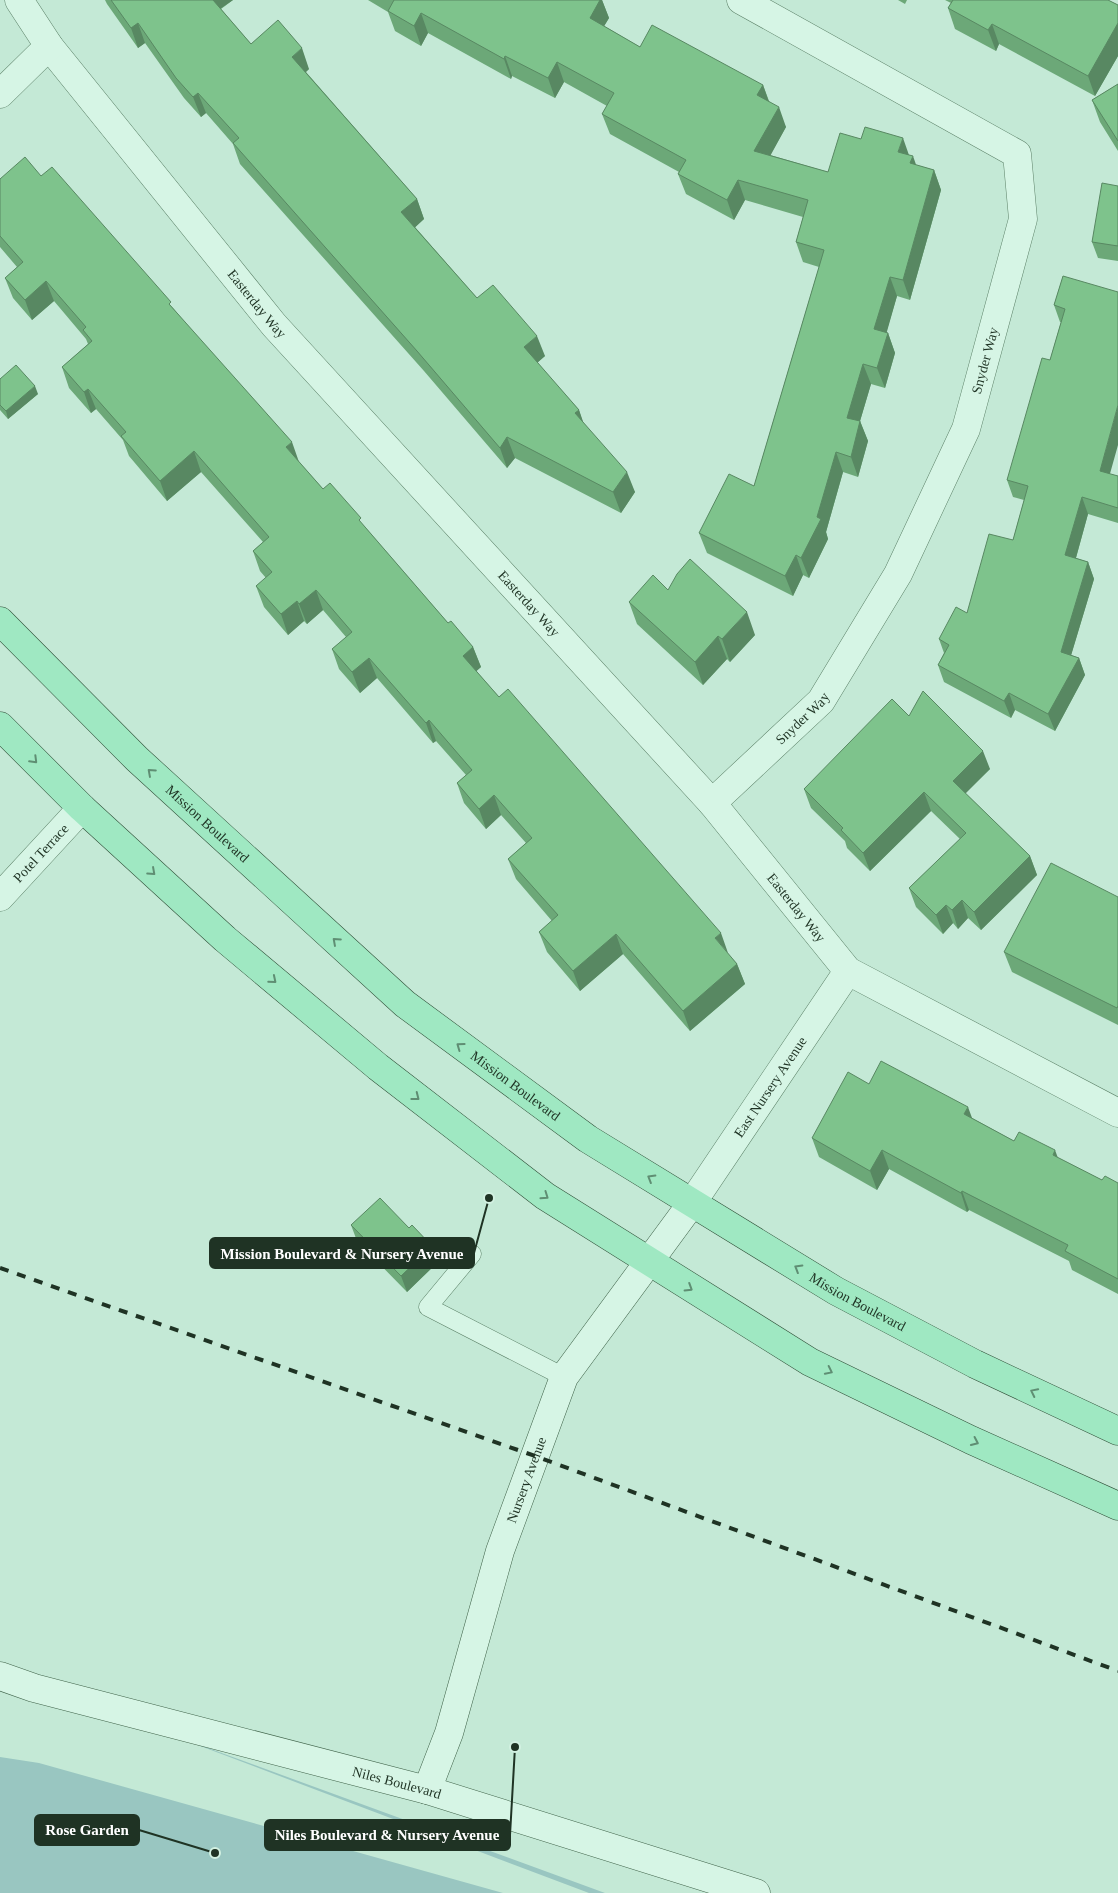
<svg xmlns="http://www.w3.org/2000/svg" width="1118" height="1893" viewBox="0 0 1118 1893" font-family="Georgia,serif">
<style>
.green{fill:#99c6c1}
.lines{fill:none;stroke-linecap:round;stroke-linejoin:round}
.lane-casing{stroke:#5c8168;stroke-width:19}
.street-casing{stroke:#5c8168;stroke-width:29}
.secondary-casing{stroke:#40634a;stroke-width:29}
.primary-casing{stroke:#304f38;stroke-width:29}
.lane{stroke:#d6f5e5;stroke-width:18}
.street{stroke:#d6f5e5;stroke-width:28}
.secondary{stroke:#d6f5e5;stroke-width:28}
.primary{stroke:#9fe8c2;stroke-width:28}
.rail{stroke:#1f3324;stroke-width:4;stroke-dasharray:9 9;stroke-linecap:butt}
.wall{fill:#6ca878}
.shaded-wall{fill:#588862}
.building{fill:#7ec38c;stroke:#588862}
.oneway{stroke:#5f8e73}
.labels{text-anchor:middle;stroke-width:5;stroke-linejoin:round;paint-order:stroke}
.street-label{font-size:14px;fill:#1f3324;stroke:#d3f1e2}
.leader{fill:none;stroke:#1f3324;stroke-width:2}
.callout-dot{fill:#1f3324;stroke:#d3f1e2;stroke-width:2}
.callout{fill:#1f3324;stroke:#1f3324;stroke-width:2}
.callout-label{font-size:15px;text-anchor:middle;font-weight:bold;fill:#fff}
</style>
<rect width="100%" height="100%" fill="#c4e9d6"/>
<!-- green -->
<path class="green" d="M134 1721 605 1893H589Z
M0 1757 39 1763 503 1893H0Z"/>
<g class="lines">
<defs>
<path id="lane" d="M472 1254 428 1307 564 1377"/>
<g id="street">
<path id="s1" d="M19 0 49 46 274 325 712 803 848 971 1118 1113"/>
<path d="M0 94 49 46"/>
<path id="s2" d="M712 803 821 701 898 574 966 429 1023 219 1017 154 741 0"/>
<path id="s3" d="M0 897 82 808"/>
<path id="s4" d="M692 1203 848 971"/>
</g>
<g id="secondary">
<path id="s5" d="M0 1676 34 1688 427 1790 756 1893"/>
<path id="s6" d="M427 1790 449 1733 500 1551 564 1377 692 1203"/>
</g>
<g id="primary">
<path id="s7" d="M0 621 137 759 405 1004 588 1139 836 1291 975 1364 1118 1431"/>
<path d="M0 726 82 808 225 939 378 1067 545 1196 810 1362 971 1440 1118 1506"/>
</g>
</defs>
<!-- lane casing -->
<use href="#lane" class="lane-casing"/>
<!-- street casing -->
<use href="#street" class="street-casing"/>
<!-- secondary casing -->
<use href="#secondary" class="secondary-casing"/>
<!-- primary casing -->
<use href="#primary" class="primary-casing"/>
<!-- lane -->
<use href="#lane" class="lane"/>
<!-- street -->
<use href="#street" class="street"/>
<!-- secondary -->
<use href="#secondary" class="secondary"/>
<!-- primary -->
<use href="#primary" class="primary"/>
<!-- rail -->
<path class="rail" d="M0 1268 535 1456 1118 1671"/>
</g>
<!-- wall -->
<path class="wall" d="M105 0H233L221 9 251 44 309 69 306 72 417 199 424 219 415 227 477 298 545 356 537 363 579 410 583 423 635 492 621 513 515 458 507 468 424 371 240 164 233 144 206 113 201 117 184 98 145 43 138 48 107 4Z
M368 0H602L609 18 604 26 640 47 763 85 769 101 786 127 770 155 828 172 909 155 916 165 934 170 941 190 910 300 897 296 886 333H888L895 353 885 388 871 384 860 421 868 441 858 477 843 472 826 532 828 539 809 578 803 575 793 596 707 553 699 533 754 486 819 267 803 262 796 242 803 217 745 200 734 220 686 194 678 174 679 172 610 134 602 114 607 106 564 82 555 98 512 76 511 79 428 33 421 46 395 31 388 12Z
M898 0H907L905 4Z
M945 0H1108L1118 5V56L1095 96 999 44 996 51 955 29 948 8 951 3Z
M1118 84V151L1100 122 1092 100Z
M41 176 173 308 299 462 323 489 364 526 448 623 473 647 481 667 476 671 737 964 745 984 690 1031 623 954 580 991 547 952 539 932 552 921 516 879 508 859 526 843 501 815 486 829 464 803 457 783 466 775 436 741 433 743 377 678 360 693 339 669 332 649 346 637 323 610 307 624 304 621 288 635 264 607 256 586 266 578 260 571 253 551 263 542 201 472 167 501 129 456 123 440 96 409 91 413 69 388 62 367 88 344 86 339 54 301 32 320 13 298 5 278 17 267 0 247V179Z
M1118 186V261L1098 258 1092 242Z
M1063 276 1110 474 1118 476V523L1088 514 1076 558 1088 562 1094 579 1071 655 1079 658 1085 675 1055 731 1015 710 1011 718 944 682 938 665 944 653 939 639 967 613 1013 540 1024 500 1013 497 1007 480 1050 360 1061 322H1060L1054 305Z
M0 379 38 394 8 419 0 410Z
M668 590 755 635 730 662 727 659 703 685 637 624 629 602Z
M909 716 990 769 965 793 1030 856 1037 875 981 930 968 918 958 929 953 923 943 934 916 907 909 888 960 839 931 811 870 871 847 848 845 841 811 808 804 789Z
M1118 897V1025L1012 972 1004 952Z
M869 1084 972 1118 1014 1141 1058 1158 1102 1180 1118 1183V1294L1072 1270 1069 1261 969 1210 967 1212 889 1169 877 1190 819 1157 812 1138Z
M351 1225 438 1262 407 1292 357 1241Z"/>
<!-- shaded-wall -->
<path class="shaded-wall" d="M209 0H233L214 13Z
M600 0H602L609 18 597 38 590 18Z
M421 13 428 33 421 46 414 26Z
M138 23 145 43 138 48 131 28Z
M1118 23V56L1095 96 1088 76Z
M992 24 999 44 996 51 988 30Z
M302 48 309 69 300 77 292 57Z
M505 56 512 76 511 79 504 59Z
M557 62 564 82 555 98 548 78Z
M763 85 770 105 757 95Z
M198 93 206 113 201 117 193 97Z
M779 107 786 127 762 171 754 151Z
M903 138 910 158 898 152Z
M913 156 920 176 910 163Z
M934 170 941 190 910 300 903 280Z
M738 180 745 200 734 220 727 200Z
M417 199 424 219 409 233 401 212Z
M890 277 897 296 882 349 874 329Z
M46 281 54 301 32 320 25 300Z
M888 333 895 353 885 388 877 368Z
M537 336 545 356 531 368 524 347Z
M863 364 871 384 855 438 847 418Z
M35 386 38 394 8 419 6 411Z
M88 389 96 409 91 413 84 392Z
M1118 405V445L1106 488 1100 471Z
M579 410 586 430 575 413Z
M860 421 868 441 858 477 851 457Z
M507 437 515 458 507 468 500 448Z
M292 442 299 462 286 447Z
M194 451 201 472 167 501 160 481Z
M836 452 843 472 826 532 828 539 809 578 801 558 817 517Z
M627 472 635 492 621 513 613 492Z
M1082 497 1088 514 1072 572 1065 555Z
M796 555 803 575 793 596 785 576Z
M1088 562 1094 579 1067 669 1061 652Z
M316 590 323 610 307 624 299 604Z
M297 601 304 621 288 635 281 614Z
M747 612 755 635 730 662 722 639Z
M718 636 727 659 703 685 695 662Z
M473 647 481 667 471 676 463 656Z
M369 658 377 678 360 693 352 672Z
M1079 658 1085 675 1055 731 1048 714Z
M1009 693 1015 710 1011 718 1004 701Z
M429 720 436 741 433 743 426 723Z
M983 751 990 769 960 799 953 781Z
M924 792 931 811 870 871 863 853Z
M494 795 501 815 486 829 479 809Z
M1030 856 1037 875 981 930 974 912Z
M962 900 968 918 958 929 952 910Z
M946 905 953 923 943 934 936 915Z
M721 933 728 953 715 938Z
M616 934 623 954 580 991 573 971Z
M737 964 745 984 690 1031 683 1011Z
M968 1107 975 1126 964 1114Z
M882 1150 889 1169 877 1190 870 1171Z
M1055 1150 1062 1169 1053 1155Z
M962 1191 969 1210 967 1212 961 1193Z
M432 1246 438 1262 407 1292 401 1276Z"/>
<!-- building -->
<path class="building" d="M111 0H213L251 44 278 20 302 48 292 57 417 199 401 212 477 298 493 285 537 336 524 347 579 410 575 413 627 472 613 492 507 437 500 448 417 351 233 143 239 138 198 93 193 97 176 78 138 23 131 28Z
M394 0H600L590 18 640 47 652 25 763 85 757 95 779 107 754 151 828 172 840 133 861 139 865 127 903 138 898 152 913 156 910 163 934 170 903 280 890 277 874 329 888 333 877 368 863 364 847 418 860 421 851 457 836 452 817 517 821 519 801 558 796 555 785 576 699 533 729 474 754 486 824 250 796 242 808 200 738 180 727 200 678 174 686 160 602 114 614 93 557 62 548 78 505 56 504 59 421 13 414 26 388 11Z
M953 0H1108L1118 5V23L1088 76 992 24 988 30 948 8Z
M1118 84V141L1092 100Z
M25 157 41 176 52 167 171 302 169 304 292 442 286 447 323 489 330 483 361 518 359 520 448 623 451 621 473 647 463 656 499 697 508 689 721 933 715 938 737 964 683 1011 616 934 573 971 539 932 558 915 508 859 532 838 494 795 479 809 457 783 472 770 429 720 426 723 369 658 352 672 332 649 352 632 316 590 299 604 297 601 281 614 256 586 272 572 253 551 269 537 194 451 160 481 121 436 126 432 88 389 84 392 62 367 92 341 83 330 86 327 46 281 25 300 5 278 23 262 0 236V179Z
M1102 183 1118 186V246L1092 242Z
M1063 276 1118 292V405L1100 471 1118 476V508L1082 497 1065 555 1088 562 1061 652 1079 658 1048 714 1009 693 1004 701 938 665 949 645 939 639 956 607 967 613 989 534 1013 540 1028 486 1007 480 1042 358 1050 360 1065 309 1054 305Z
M16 365 35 386 6 411 0 405V379Z
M690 559 747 612 722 639 718 636 695 662 629 602 653 575 668 590 677 574Z
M923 691 983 751 953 781 1030 856 974 912 962 900 952 910 946 905 936 915 909 888 966 833 924 792 863 853 841 830 843 828 804 789 892 699 909 716Z
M1051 863 1118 897V1006L1117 1008 1004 952Z
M881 1061 968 1107 964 1114 1014 1141 1019 1132 1055 1150 1053 1155 1102 1180 1105 1176 1118 1183V1279L1065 1251 1068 1245 962 1191 961 1193 882 1150 870 1171 812 1138 848 1072 869 1084Z
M380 1198 409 1228 412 1225 432 1246 401 1276 351 1225Z"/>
<!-- one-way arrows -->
<defs><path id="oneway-chevron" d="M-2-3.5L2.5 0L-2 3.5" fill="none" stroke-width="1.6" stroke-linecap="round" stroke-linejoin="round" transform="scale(1.25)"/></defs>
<g class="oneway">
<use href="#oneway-chevron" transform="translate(34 760) rotate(45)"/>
<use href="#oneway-chevron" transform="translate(151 772) rotate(-138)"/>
<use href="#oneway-chevron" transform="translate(152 872) rotate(42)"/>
<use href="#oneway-chevron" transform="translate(336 941) rotate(-138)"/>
<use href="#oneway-chevron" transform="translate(273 980) rotate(40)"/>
<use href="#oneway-chevron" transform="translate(460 1046) rotate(-144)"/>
<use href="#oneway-chevron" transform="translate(416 1097) rotate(38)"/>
<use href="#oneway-chevron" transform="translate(651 1178) rotate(-149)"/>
<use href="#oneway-chevron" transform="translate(545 1196) rotate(35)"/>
<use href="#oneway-chevron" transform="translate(798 1268) rotate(-149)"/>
<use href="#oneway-chevron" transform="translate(689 1288) rotate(32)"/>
<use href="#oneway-chevron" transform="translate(829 1371) rotate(26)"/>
<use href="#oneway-chevron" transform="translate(1034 1392) rotate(-154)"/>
<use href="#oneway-chevron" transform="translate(975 1442) rotate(25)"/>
</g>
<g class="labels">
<!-- street labels -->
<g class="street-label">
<text dy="5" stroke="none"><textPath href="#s1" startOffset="386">Easterday Way</textPath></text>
<text dy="5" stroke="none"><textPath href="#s2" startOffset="529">Snyder Way</textPath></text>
<text dy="5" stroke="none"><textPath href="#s1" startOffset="791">Easterday Way</textPath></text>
<text dy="5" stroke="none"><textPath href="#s2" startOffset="124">Snyder Way</textPath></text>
<text dy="5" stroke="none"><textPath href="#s7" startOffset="290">Mission Boulevard</textPath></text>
<text dy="5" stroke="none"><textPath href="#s3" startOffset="60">Potel Terrace</textPath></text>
<text dy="5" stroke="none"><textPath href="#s1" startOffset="1196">Easterday Way</textPath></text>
<text dy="5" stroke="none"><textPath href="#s7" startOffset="695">Mission Boulevard</textPath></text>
<text dy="5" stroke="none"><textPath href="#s4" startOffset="140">East Nursery Avenue</textPath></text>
<text dy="5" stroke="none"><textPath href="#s7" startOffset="1100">Mission Boulevard</textPath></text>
<text dy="5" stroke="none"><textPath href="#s6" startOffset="326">Nursery Avenue</textPath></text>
<text dy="5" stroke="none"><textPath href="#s5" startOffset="411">Niles Boulevard</textPath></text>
</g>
</g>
<!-- callouts -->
<path class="leader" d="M489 1198L474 1253M215 1853L139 1830M515 1747L510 1835"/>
<g class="callout-dot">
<circle cx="489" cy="1198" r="5"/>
<circle cx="215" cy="1853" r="5"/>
<circle cx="515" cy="1747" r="5"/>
</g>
<g class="callout">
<rect x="210" y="1238" width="264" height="30" rx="5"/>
<rect x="35" y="1815" width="104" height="30" rx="5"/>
<rect x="265" y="1820" width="245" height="30" rx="5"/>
</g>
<g class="callout-label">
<text x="342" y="1259">Mission Boulevard &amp; Nursery Avenue</text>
<text x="87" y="1835">Rose Garden</text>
<text x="387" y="1840">Niles Boulevard &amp; Nursery Avenue</text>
</g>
</svg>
